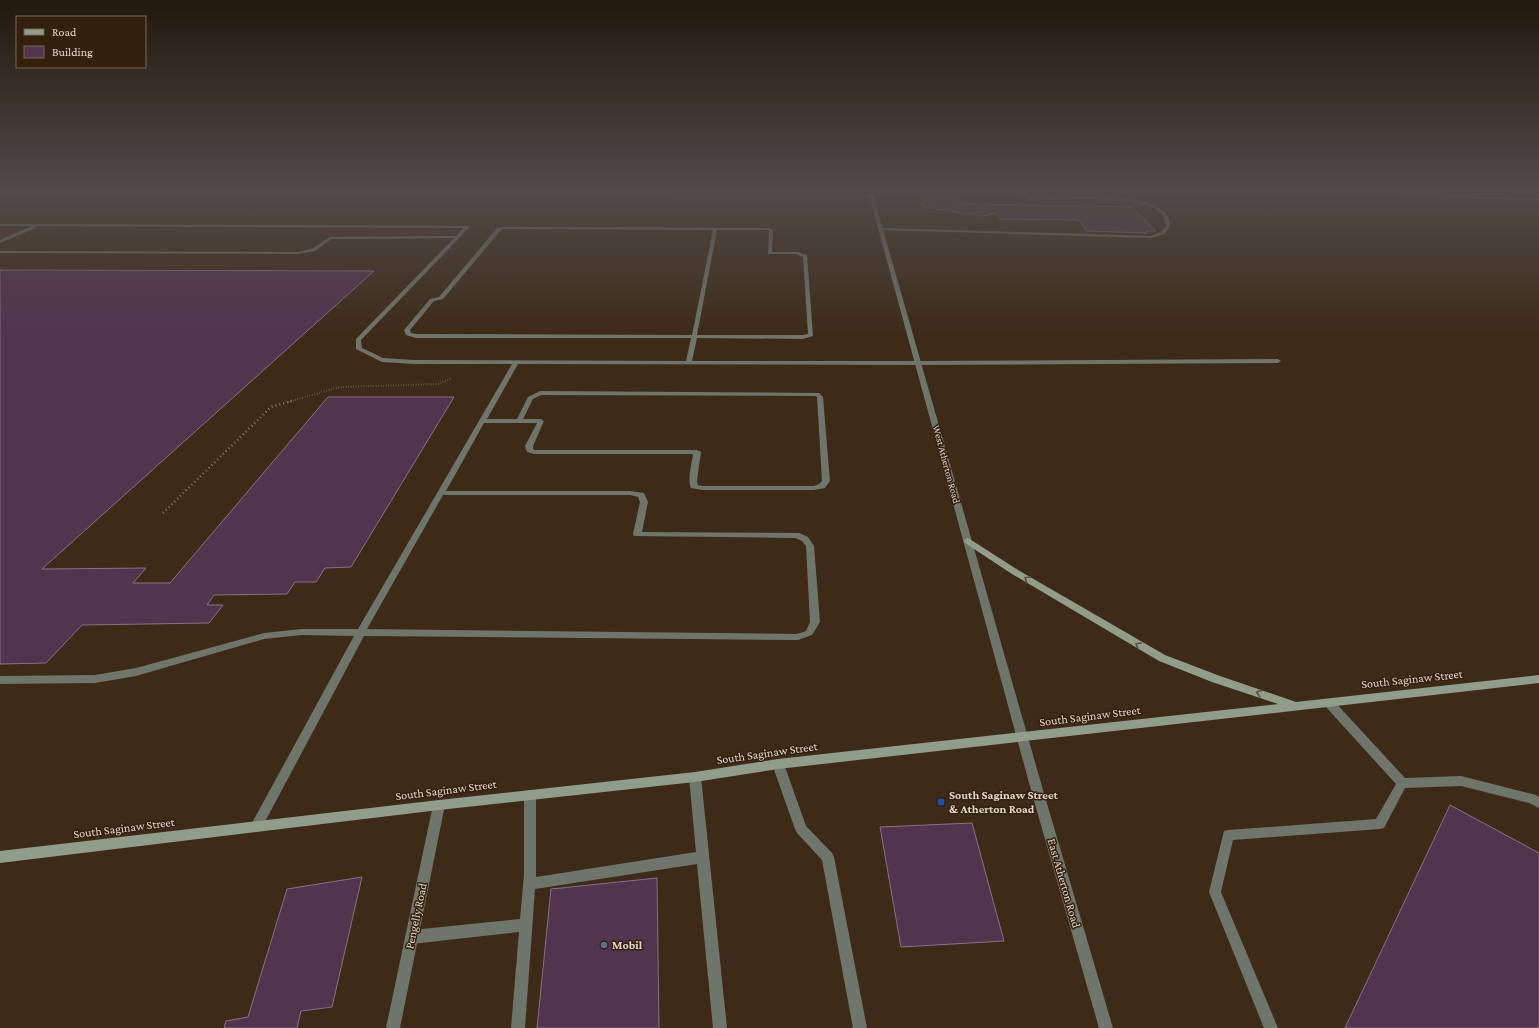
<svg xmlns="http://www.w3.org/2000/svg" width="1539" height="1028" viewBox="0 0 1539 1028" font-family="'Crimson Pro',serif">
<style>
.building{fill:#52344f;stroke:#897186}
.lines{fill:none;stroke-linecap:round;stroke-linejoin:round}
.path-far1{stroke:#887969;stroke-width:2;stroke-dasharray:0.5 2;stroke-linecap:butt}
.path{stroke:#887969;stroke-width:2.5;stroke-dasharray:1 3;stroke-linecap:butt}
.service{fill:#6e756a;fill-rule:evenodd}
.minor{fill:#6e756a;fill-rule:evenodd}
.tertiary{fill:#6e756a;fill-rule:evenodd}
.secondary{fill:#919d8b;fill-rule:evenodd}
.oneway{stroke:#595340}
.transit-dot{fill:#1a4fb4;stroke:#33210e;stroke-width:1.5}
.service-dot{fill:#5c6f8a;stroke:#33210e;stroke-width:1.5}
.labels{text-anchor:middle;stroke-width:3;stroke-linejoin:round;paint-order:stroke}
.street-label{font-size:10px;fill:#e0d4c8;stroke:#33210e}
.near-street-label{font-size:12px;fill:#e0d4c8;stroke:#33210e}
.near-poi-label{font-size:12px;font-weight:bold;fill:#e0d4c8;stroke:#33210e;text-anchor:start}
</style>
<rect width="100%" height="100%" fill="#3d2b18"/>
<!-- building -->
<path class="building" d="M927 198H955L957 202 972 204 1131 207 1156 231H1147L1146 233 1087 231 1078 220 1000 219 996 213 983 216 923 207 921 202Z
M0 270 374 271 42 569 146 568 133 583H170L328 397H454L351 567 325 568 316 582H295L287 594 214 595 207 605H223L209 623 82 625 46 663 0 664Z
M1450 805 1539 853V1028H1345Z
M972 823 1004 941 901 947 880 827Z
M362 877 332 1007 301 1011 297 1028H224L226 1021 248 1017 287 889Z
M657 878 659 1028H537L551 889Z"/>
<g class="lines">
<!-- path-far1 -->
<path class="path-far1" d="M288 402 340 387 438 384 452 378"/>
<!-- path -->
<path class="path" d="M163 513 271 407 292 401"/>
<!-- service -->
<path class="service" d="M1079 197C1100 197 1153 196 1166 214 1169 217 1169 222 1170 226L1165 234 1151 238 881 230 879 229 881 228 1151 236 1161 232 1166 226C1165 222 1164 217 1162 214 1142 193 1057 200 1028 200L1026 199 1028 198Z
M0 224 469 226V228L361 340 362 348 383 358 414 360 686 361 691 338H416L406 335 404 330 430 299 439 297 497 228 503 227 768 228 773 230 772 252H797L807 255 813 336 803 339 697 338 692 361H919L1278 359 1281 361 1278 363 919 365 518 364 487 419H517L528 397 540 391 819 393 823 397 830 481 825 488 814 490H702L691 488C687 478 692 464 693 454H534L527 452 525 446 537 423H484L446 491H630L644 493 648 502 642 532 799 533 808 537 814 546 820 622 812 635 798 640 364 636 260 831 256 832 252 831 250 827 252 823 354 636 302 635 264 639 136 676 95 683 0 684V676L95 675 136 668 264 633 302 629H358L512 364H414L382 362 356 349V339L454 238 331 239 315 251 297 254 0 253V251L297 252 312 249 330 237 456 236 463 228 36 226V228L0 243V240L32 226H0ZM503 229 713 230 692 335 416 334 411 333 410 330 434 301 443 299 501 230ZM717 230H768L769 231 768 254H796L803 257 808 334 803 335H697ZM541 395 815 396 817 397 822 481 819 484 814 486H702L698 485 697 481 701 452 697 450H535L533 449V446L544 421 541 419H523L533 399ZM443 495H630L638 497 640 502 633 534 634 536 795 538 802 541 806 546 810 622 806 631 797 634 367 629Z
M1329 699 1333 700 1405 778 1461 776 1536 795 1539 797V808L1529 803 1461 786 1405 788 1384 828 1380 829 1233 840 1221 892 1278 1028H1264L1209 892 1224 831 1228 830 1376 819 1396 784 1325 706 1324 703 1325 700Z
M778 759 782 761 784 764 806 826 832 853 834 857 867 1028H853L822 860 797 833 795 829 772 764 774 761Z
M695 772 699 774 701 777 727 1028H713L697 864 535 889 525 1028H511L519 932 412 944 407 942 405 937 407 932 412 930 520 919 524 874V795L526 791 530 790 534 791 536 795V877L696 852 689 777 691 774Z"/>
<!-- minor -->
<path class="minor" d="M0 191 872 195 874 196 872 197 0 193Z
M439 800 443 801 445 805 400 1028H386L433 805 435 801Z"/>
<!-- tertiary -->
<path class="tertiary" d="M868 191H872L1043 790 1113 1028H1099L1031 790Z"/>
<!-- secondary -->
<path class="secondary" d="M1388 191H1405L1456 196 1539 198V200L1456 198Z
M968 538 1018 570 1165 655 1220 676 1296 702 1539 675V683L778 769 695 782 439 810 0 863V851L439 800 695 772 778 759 1278 704 1212 682 1159 661 1012 574 965 543 964 541 965 539Z"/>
</g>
<!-- one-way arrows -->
<defs><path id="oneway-chevron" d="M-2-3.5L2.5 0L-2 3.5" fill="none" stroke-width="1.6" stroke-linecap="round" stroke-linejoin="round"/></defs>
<g class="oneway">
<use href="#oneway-chevron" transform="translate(1027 579) rotate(-150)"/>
<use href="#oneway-chevron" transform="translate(1138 645) rotate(-150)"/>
<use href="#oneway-chevron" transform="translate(1259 693) rotate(-162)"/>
</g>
<!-- sky -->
<linearGradient id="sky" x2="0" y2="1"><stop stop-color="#22180d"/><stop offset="0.57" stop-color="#514a48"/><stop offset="1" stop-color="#514a48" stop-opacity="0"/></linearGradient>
<rect width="1539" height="335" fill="url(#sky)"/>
<!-- markers -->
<rect class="transit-dot" x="937" y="798" width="8" height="8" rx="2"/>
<circle class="service-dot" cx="604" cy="945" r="4"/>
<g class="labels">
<!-- street labels -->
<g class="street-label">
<text transform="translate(947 464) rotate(75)" y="4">West Atherton Road</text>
</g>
<!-- near-street labels -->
<g class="near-street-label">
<text transform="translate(1412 679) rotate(-6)" y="4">South Saginaw Street</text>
<text transform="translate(1090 716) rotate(-7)" y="4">South Saginaw Street</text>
<text transform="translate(767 753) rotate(-8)" y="4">South Saginaw Street</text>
<text transform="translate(446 790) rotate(-7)" y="4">South Saginaw Street</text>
<text transform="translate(124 828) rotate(-7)" y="4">South Saginaw Street</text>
<text transform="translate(1064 883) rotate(74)" y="4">East Atherton Road</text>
<text transform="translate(416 916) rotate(-78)" y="4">Pengelly Road</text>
</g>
<!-- near-poi labels -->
<g class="near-poi-label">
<text x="949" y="799">South Saginaw Street<tspan x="949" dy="14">&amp; Atherton Road</tspan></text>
<text x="612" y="949">Mobil</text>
</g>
</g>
<!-- legend -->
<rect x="16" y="16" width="130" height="52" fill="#33210e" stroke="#786958"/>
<rect x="24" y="29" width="20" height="6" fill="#919d8b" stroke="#786958"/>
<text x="52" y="36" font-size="12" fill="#e0d4c8">Road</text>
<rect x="24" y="46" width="20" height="12" fill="#52344f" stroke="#786958"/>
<text x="52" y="56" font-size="12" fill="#e0d4c8">Building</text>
</svg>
